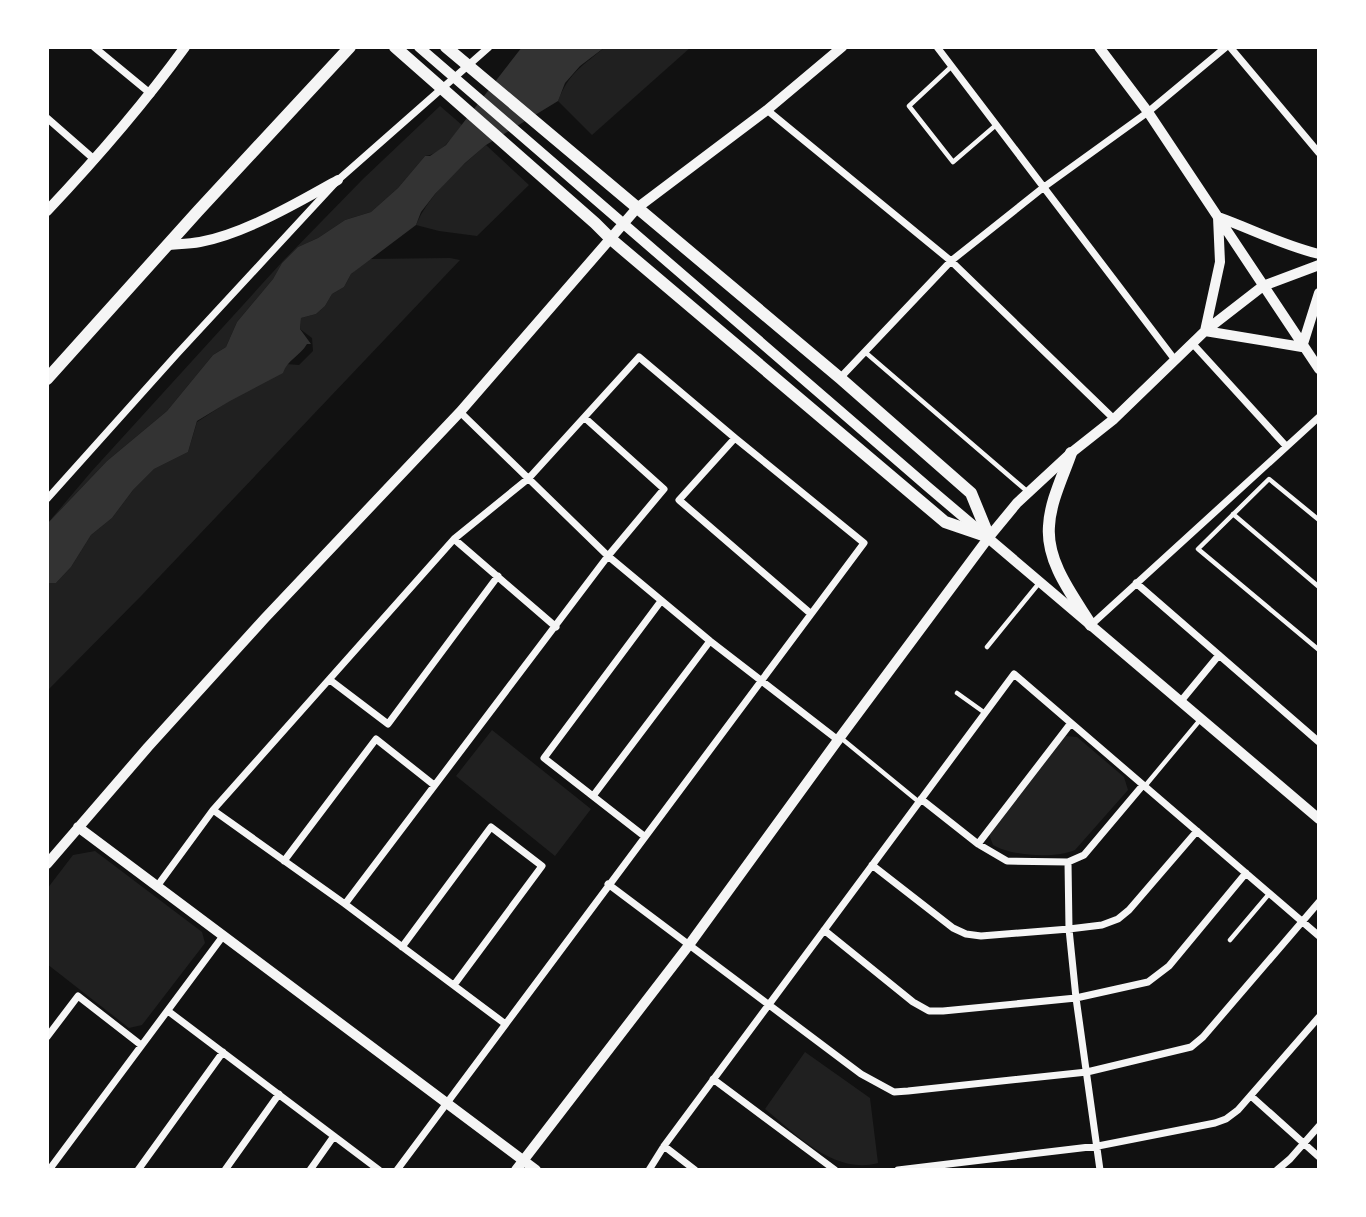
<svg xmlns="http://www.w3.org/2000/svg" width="1366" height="1217" viewBox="0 0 1366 1217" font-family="'Space Grotesk',sans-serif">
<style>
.green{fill:#202020}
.water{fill:#333}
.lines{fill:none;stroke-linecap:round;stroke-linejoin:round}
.service{stroke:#f5f5f5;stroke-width:4.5}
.minor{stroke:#f5f5f5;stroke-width:7}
.tertiary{stroke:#f5f5f5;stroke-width:10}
.secondary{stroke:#f5f5f5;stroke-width:12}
</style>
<rect width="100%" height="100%" fill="#111"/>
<!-- green -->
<path class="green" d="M605 47H691L592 135 558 101C569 72 583 66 605 47Z
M440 106 462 125C452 138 441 154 425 156L398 188 371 212 345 220 318 238 298 247 282 263 273 279 237 322 226 347 213 355 167 411 107 461 47 524 91 472 283 261 363 179Z
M486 145 529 185 477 236 439 231 416 225C430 193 459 168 486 145Z
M450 258 460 260 142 595 47 691V583H56L71 567 91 535 112 518 133 490 154 469 188 452 197 422 286 364 299 365 313 351 312 338 300 329 301 318 316 314 325 306 332 294 344 287 351 274 368 259Z
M492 730 591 809 555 856 456 776Z
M1064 736 1077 737 1124 777 1128 790 1075 850C1055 859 1011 856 993 845L989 834Z
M95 851 202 932 205 943 142 1025 129 1028 47 964V889L73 855Z
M805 1052 870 1098 878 1163C834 1175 796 1134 765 1109Z"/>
<!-- water -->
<path class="water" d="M522 47H605L580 66 565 83 558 101 486 145 465 163 435 194 421 212 416 225 351 274 344 287 332 294 325 306 316 314 301 318 300 329 311 344H307C300 356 287 360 283 373L230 401 197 421 188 452 154 469 133 490 112 518 91 535 71 567 56 583H47V524L107 461 167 411 213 355 226 347 237 322 273 279 282 263 298 247 318 238 345 220 371 212 398 188 425 156H430L446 145Z"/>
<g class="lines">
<!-- service -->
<path class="service" d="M952 66 909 106 953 162 996 125
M865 352 1028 492
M1233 514 1319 587
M1319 520 1269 479 1198 549 1319 650
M987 647 1040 582
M957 693 985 713
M841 738 919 802
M1145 786 1200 720
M1230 940 1269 894"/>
<!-- minor -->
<path class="minor" d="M94 47 151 94
M937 47 1175 360
M1230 47 1319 153
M767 110 951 261 1114 419
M47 118 95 160
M1192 343 1286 446
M840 378 951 261 1044 187 1148 112 1226 47
M460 412 608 556 710 641 838 740
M735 438 679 500 810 613
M47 499 177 354 338 180 489 47
M454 539 556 627
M1136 583 1319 742
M1091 625 1319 417
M330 680 388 724 498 576
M1181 701 1219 655
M593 796 710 641
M921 799 978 844 1007 861 1068 862 1084 855 1143 785
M213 810 345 904 504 1023
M644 836 544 758 661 601
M978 844 1071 723
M284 861 376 739 434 785
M1068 862 1069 929 1076 998 1100 1170
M872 865 953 928 966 934 981 936 1069 929 1102 925 1118 919 1129 910 1197 831
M608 884 861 1074 894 1092 908 1091 1087 1072 1191 1047 1203 1037 1319 902
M158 885 213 810 454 539 529 478 639 357 735 438 864 543 397 1170
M345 904 608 556 664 489 585 418
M824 930 913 1002 929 1011H943L1076 998 1148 982 1169 966 1246 873
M402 947 491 827 542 866 454 985
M168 1011 379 1170
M47 1037 78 996 141 1045
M713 1079 835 1170
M1251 1096 1319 1157
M664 1146 695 1170
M49 1170 223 936
M138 1170 223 1052
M225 1170 279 1094
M310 1170 334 1136
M649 1170 664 1146 1014 674 1319 936
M898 1170 1098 1146 1215 1123 1226 1119 1238 1110 1319 1017
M1277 1170 1290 1159 1319 1126"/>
<!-- tertiary -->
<path class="tertiary" d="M419 47 928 487 1319 819
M1099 47 1148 112 1319 369
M47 211C96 159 143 105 185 47
M167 245C178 244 189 244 200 242 244 234 299 202 338 180
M1319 254C1284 246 1252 229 1218 217L1220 262 1205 331 1302 347 1319 293
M78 827 536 1170
M47 864 148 747 265 618 460 412 637 208 767 110 842 47
M516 1170 689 945 838 740 989 537 1017 503 1071 453 1114 419 1205 331 1263 286 1319 265"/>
<!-- secondary -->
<path class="secondary" d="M395 47 595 223 612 240 945 522 989 537
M446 47 840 378 971 493 989 537
M47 379 198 211 350 47
M1071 453C1063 476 1050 502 1049 526 1046 562 1073 596 1091 625"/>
</g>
<!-- border -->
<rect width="1366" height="1217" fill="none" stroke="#ffffff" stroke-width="98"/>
</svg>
